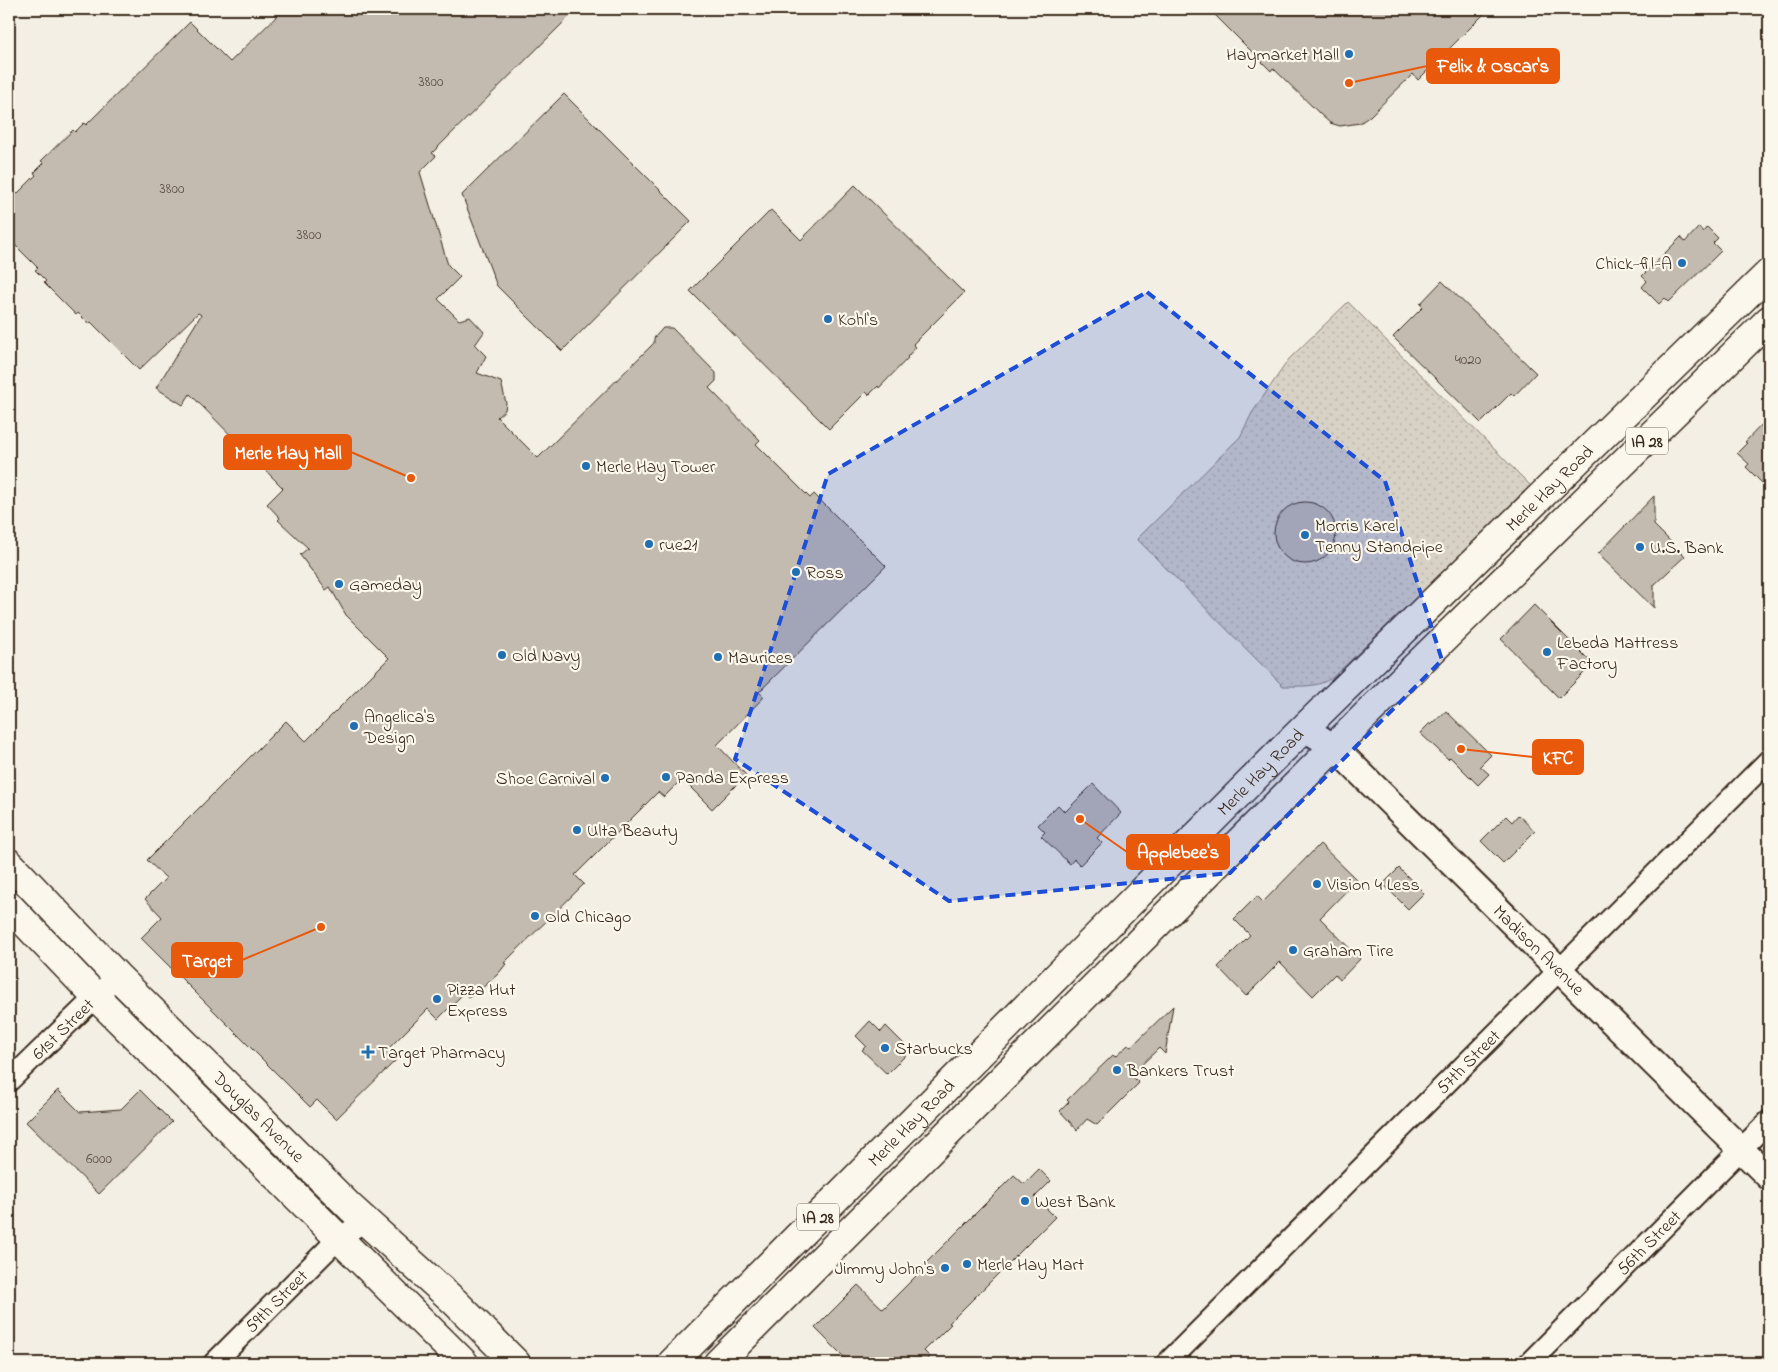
<svg xmlns="http://www.w3.org/2000/svg" width="1778" height="1372" viewBox="0 0 1778 1372" font-family="'Indie Flower',sans-serif">
<style>
.green{fill:url(#green-dots);stroke:#8a7e72}
.building{fill:#c3bbb0;stroke:#3b2a1e}
.lines{fill:none;stroke-linecap:round;stroke-linejoin:round}
.minor-casing{stroke:#3b2a1e;stroke-width:24}
.tertiary-casing{stroke:#3b2a1e;stroke-width:29}
.primary-casing{stroke:#3b2a1e;stroke-width:31}
.minor{stroke:#fbf7ec;stroke-width:20}
.tertiary{stroke:#fbf7ec;stroke-width:25}
.primary{stroke:#fbf7ec;stroke-width:28}
.marked{fill:#1d4ed8;fill-opacity:0.2;stroke:#1d4ed8;stroke-width:4;stroke-dasharray:10 6;stroke-linejoin:round}
.poi-dot{fill:#1f6fb2;stroke:#fbf7ec;stroke-width:2}
.labels{text-anchor:middle;stroke-width:4.5;stroke-linejoin:round;paint-order:stroke}
.number-label{font-size:15px;fill:#5d4e42}
.shield{fill:#fbf7ec;stroke:#75685c;stroke-width:1}
.shield-label{font-size:16px;font-weight:bold;fill:#3b2a1e}
.poi-label{font-size:18px;fill:#3b2a1e;stroke:#fbf7ec;text-anchor:start}
.street-label{font-size:18px;fill:#3b2a1e;stroke:#fbf7ec}
.leader{fill:none;stroke:#e8590c;stroke-width:2}
.callout-dot{fill:#e8590c;stroke:#fbf7ec;stroke-width:2}
.callout{fill:#e8590c;stroke:#e8590c;stroke-width:2}
.callout-label{font-size:19px;text-anchor:middle;font-weight:bold;fill:#fff}
</style>
<defs>
<pattern id="green-dots" width="8" height="8" patternUnits="userSpaceOnUse" patternTransform="scale(1.25)"><rect width="8" height="8" fill="#d8d1c6"/><path d="M2 2h.1M6 6h.1" fill="none" stroke="#bab4aa" stroke-width="1.8" stroke-linecap="round"/></pattern>
</defs>
<rect width="100%" height="100%" fill="#f3efe4"/>
<filter id="ink" filterUnits="userSpaceOnUse"><feTurbulence type="fractalNoise" baseFrequency=".02" numOctaves="2"/><feDisplacementMap in="SourceGraphic" scale="10" xChannelSelector="R" yChannelSelector="G"/><feConvolveMatrix kernelMatrix="1 2 1 2 8 2 1 2 1" color-interpolation-filters="sRGB"/></filter>
<g filter="url(#ink)">
<!-- green -->
<path class="green" d="M1348 302 1532 487 1333 677C1318 688 1301 686 1283 686L1137 539 1240 437 1252 413 1289 359Z"/>
<!-- building -->
<path class="building" d="M284 9H577L432 153 436 156 420 172 448 265 460 277 438 299 459 320 470 317 484 332 475 345 486 356 477 373 501 382 506 403 505 410 497 417 538 458 654 343V338L663 328H672L716 373V381L709 388 760 440 756 444 810 498 814 494 886 566 759 692 764 697 717 745 746 775 712 809 682 779 664 797 658 792 575 875 584 884 504 963 506 964 498 974 479 991 468 998 465 992 438 1019 428 1009 389 1048 398 1058 336 1119 317 1100 310 1107 141 938 162 917 145 899 166 878 147 860 286 721 306 741 389 658 346 615 330 587 326 590 300 555 308 548 278 520 280 518 267 504 283 488 190 394 183 405 156 388 201 315 198 313 139 370 91 322 89 324 78 313 76 315 44 283 46 281 35 270 38 268 9 239V202L36 175 34 173 44 163 41 161 73 130 75 132 84 123 86 125 190 22 230 62Z
M1209 9H1489L1418 80 1413 74 1370 116 1360 123 1340 126 1330 123 1321 115 1273 68 1271 71Z
M564 94 691 221 562 351 497 286 462 195Z
M855 185 964 293 913 344 916 347 907 357 908 358 879 388 878 386 869 395 866 392 829 429 690 291 771 210 801 240Z
M1699 227 1703 232 1707 227 1718 238 1713 243 1721 251 1669 302 1665 298 1659 304 1642 287 1647 281 1642 276 1681 237 1685 242Z
M1442 281 1536 373 1514 396 1511 393 1481 423 1393 337 1423 307 1420 304Z
M1769 417V490L1746 467 1749 464 1737 453 1747 443 1745 442Z
M1654 496V525L1685 556 1654 585V608L1598 554Z
M1274 533a31 31 0 1 1 62 0a31 31 0 1 1-62 0Z
M1534 605 1593 664 1559 698 1501 639Z
M1446 711 1491 755 1480 766 1489 774 1478 785 1450 757 1448 759 1420 733 1430 723 1431 725Z
M1093 784 1121 813 1097 838 1102 843 1080 865 1074 859 1070 864 1041 836 1045 832 1038 825 1058 805 1065 812Z
M1518 815 1535 831 1503 863 1481 841 1506 816 1512 822Z
M1320 844 1357 880 1320 918 1360 959 1340 980 1335 974 1313 996 1280 962 1246 996 1218 967 1250 935 1234 919 1257 896 1263 902Z
M1399 868 1424 893 1408 909 1383 884Z
M1173 1006 1165 1054 1159 1048 1131 1075 1139 1083 1097 1125 1087 1119 1077 1130 1060 1111 1069 1102 1067 1100 1113 1055 1115 1057 1128 1045 1131 1047Z
M870 1021 881 1032 886 1026 904 1044 902 1045 909 1052 887 1074 862 1050 866 1046 856 1036Z
M58 1090 80 1112 121 1109 140 1090 172 1122 99 1194 26 1122Z
M1039 1169 1051 1181 1035 1197 1055 1217 949 1323 951 1324 924 1351 930 1357 923 1363H850L815 1328 858 1285 883 1309 924 1268 922 1267 1014 1175 1024 1184Z"/>
<g class="lines">
<defs>
<g id="minor">
<path id="s1" d="M9 1081 117 976"/>
<path id="s2" d="M214 1363 339 1238 365 1221"/>
<path id="s3" d="M1167 1363 1769 760"/>
<path id="s4" d="M1529 1363 1769 1121"/>
</g>
<g id="tertiary">
<path id="s5" d="M1304 728 1334 747 1769 1177"/>
</g>
<g id="primary">
<path id="s6" d="M9 863 117 976 351 1208 455 1302 516 1363"/>
<path d="M9 906 96 997 464 1363"/>
<path id="s7" d="M672 1363 1294 738 1769 273"/>
<path d="M718 1363 1366 715 1769 320"/>
</g>
</defs>
<!-- minor casing -->
<use href="#minor" class="minor-casing"/>
<!-- tertiary casing -->
<use href="#tertiary" class="tertiary-casing"/>
<!-- primary casing -->
<use href="#primary" class="primary-casing"/>
<!-- minor -->
<use href="#minor" class="minor"/>
<!-- tertiary -->
<use href="#tertiary" class="tertiary"/>
<!-- primary -->
<use href="#primary" class="primary"/>
</g>
</g>
<!-- marked area -->
<path class="marked" d="M1147 292 1385 481 1442 660 1230 873 949 901 735 759 828 474Z"/>
<!-- markers -->
<g class="poi-dot">
<circle cx="1349" cy="54" r="5"/>
<circle cx="1682" cy="263" r="5"/>
<circle cx="828" cy="319" r="5"/>
<circle cx="586" cy="466" r="5"/>
<circle cx="1305" cy="535" r="5"/>
<circle cx="649" cy="544" r="5"/>
<circle cx="1640" cy="547" r="5"/>
<circle cx="796" cy="572" r="5"/>
<circle cx="339" cy="584" r="5"/>
<circle cx="1547" cy="652" r="5"/>
<circle cx="502" cy="655" r="5"/>
<circle cx="718" cy="657" r="5"/>
<circle cx="354" cy="726" r="5"/>
<circle cx="666" cy="777" r="5"/>
<circle cx="605" cy="778" r="5"/>
<circle cx="577" cy="830" r="5"/>
<circle cx="1317" cy="884" r="5"/>
<circle cx="535" cy="916" r="5"/>
<circle cx="1293" cy="950" r="5"/>
<circle cx="437" cy="999" r="5"/>
<circle cx="885" cy="1048" r="5"/>
<path d="M365.5 1044.5h5v5h5v5h-5v5h-5v-5h-5v-5h5z"/>
<circle cx="1117" cy="1070" r="5"/>
<circle cx="1025" cy="1201" r="5"/>
<circle cx="967" cy="1264" r="5"/>
<circle cx="945" cy="1268" r="5"/>
</g>
<g class="labels">
<!-- number labels -->
<g class="number-label">
<text x="431" y="86">3800</text>
<text x="172" y="193">3800</text>
<text x="309" y="239">3800</text>
<text x="1468" y="364">4020</text>
<text x="99" y="1163">6000</text>
</g>
<!-- shield labels -->
<g class="shield">
<rect x="1626" y="427.5" width="42" height="27" rx="4"/>
<rect x="797" y="1203.5" width="42" height="27" rx="4"/>
</g>
<g class="shield-label">
<text x="1647" y="447">IA 28</text>
<text x="818" y="1223">IA 28</text>
</g>
<!-- poi labels -->
<g class="poi-label">
<text x="1339" y="60" text-anchor="end">Haymarket Mall</text>
<text x="1672" y="269" text-anchor="end">Chick-fil-A</text>
<text x="838" y="325">Kohl's</text>
<text x="596" y="472">Merle Hay Tower</text>
<text x="1315" y="531">Morris Karel<tspan x="1315" dy="21">Tenny Standpipe</tspan></text>
<text x="659" y="550">rue21</text>
<text x="1650" y="553">U.S. Bank</text>
<text x="806" y="578">Ross</text>
<text x="349" y="590">Gameday</text>
<text x="1557" y="648">Lebeda Mattress<tspan x="1557" dy="21">Factory</tspan></text>
<text x="512" y="661">Old Navy</text>
<text x="728" y="663">Maurices</text>
<text x="364" y="722">Angelica's<tspan x="364" dy="21">Design</tspan></text>
<text x="676" y="783">Panda Express</text>
<text x="595" y="784" text-anchor="end">Shoe Carnival</text>
<text x="587" y="836">Ulta Beauty</text>
<text x="1327" y="890">Vision 4 Less</text>
<text x="545" y="922">Old Chicago</text>
<text x="1303" y="956">Graham Tire</text>
<text x="447" y="995">Pizza Hut<tspan x="447" dy="21">Express</tspan></text>
<text x="895" y="1054">Starbucks</text>
<text x="378" y="1058">Target Pharmacy</text>
<text x="1127" y="1076">Bankers Trust</text>
<text x="1035" y="1207">West Bank</text>
<text x="977" y="1270">Merle Hay Mart</text>
<text x="935" y="1274" text-anchor="end">Jimmy John's</text>
</g>
<!-- street labels -->
<g class="street-label">
<text dy="6" stroke="none"><textPath href="#s7" startOffset="1239">Merle Hay Road</textPath></text>
<text dy="6" stroke="none"><textPath href="#s7" startOffset="834">Merle Hay Road</textPath></text>
<text dy="6" stroke="none"><textPath href="#s5" startOffset="324">Madison Avenue</textPath></text>
<text dy="6" stroke="none"><textPath href="#s1" startOffset="75">61st Street</textPath></text>
<text dy="6" stroke="none"><textPath href="#s3" startOffset="426">57th Street</textPath></text>
<text dy="6" stroke="none"><textPath href="#s6" startOffset="356">Douglas Avenue</textPath></text>
<text dy="6" stroke="none"><textPath href="#s7" startOffset="339">Merle Hay Road</textPath></text>
<text dy="6" stroke="none"><textPath href="#s4" startOffset="170">56th Street</textPath></text>
<text dy="6" stroke="none"><textPath href="#s2" startOffset="88">59th Street</textPath></text>
</g>
</g>
<!-- callouts -->
<path class="leader" d="M1349 83L1427 66M411 478L351 452M1461 749L1533 757M1080 819L1127 852M321 927L242 960"/>
<g class="callout-dot">
<circle cx="1349" cy="83" r="5"/>
<circle cx="411" cy="478" r="5"/>
<circle cx="1461" cy="749" r="5"/>
<circle cx="1080" cy="819" r="5"/>
<circle cx="321" cy="927" r="5"/>
</g>
<g class="callout">
<rect x="1427" y="49" width="132" height="34" rx="5"/>
<rect x="224" y="435" width="127" height="34" rx="5"/>
<rect x="1533" y="740" width="50" height="34" rx="5"/>
<rect x="1127" y="835" width="102" height="34" rx="5"/>
<rect x="172" y="943" width="70" height="34" rx="5"/>
</g>
<g class="callout-label">
<text x="1493" y="72">Felix &amp; Oscar's</text>
<text x="288" y="459">Merle Hay Mall</text>
<text x="1558" y="764">KFC</text>
<text x="1178" y="858">Applebee's</text>
<text x="207" y="967">Target</text>
</g>
<!-- margin -->
<rect width="1778" height="1372" fill="none" stroke="#fbf7ec" stroke-width="30"/>
<rect x="15" y="15" width="1748" height="1342" fill="none" stroke="#3b2a1e" stroke-width="2" filter="url(#ink)"/>
</svg>
